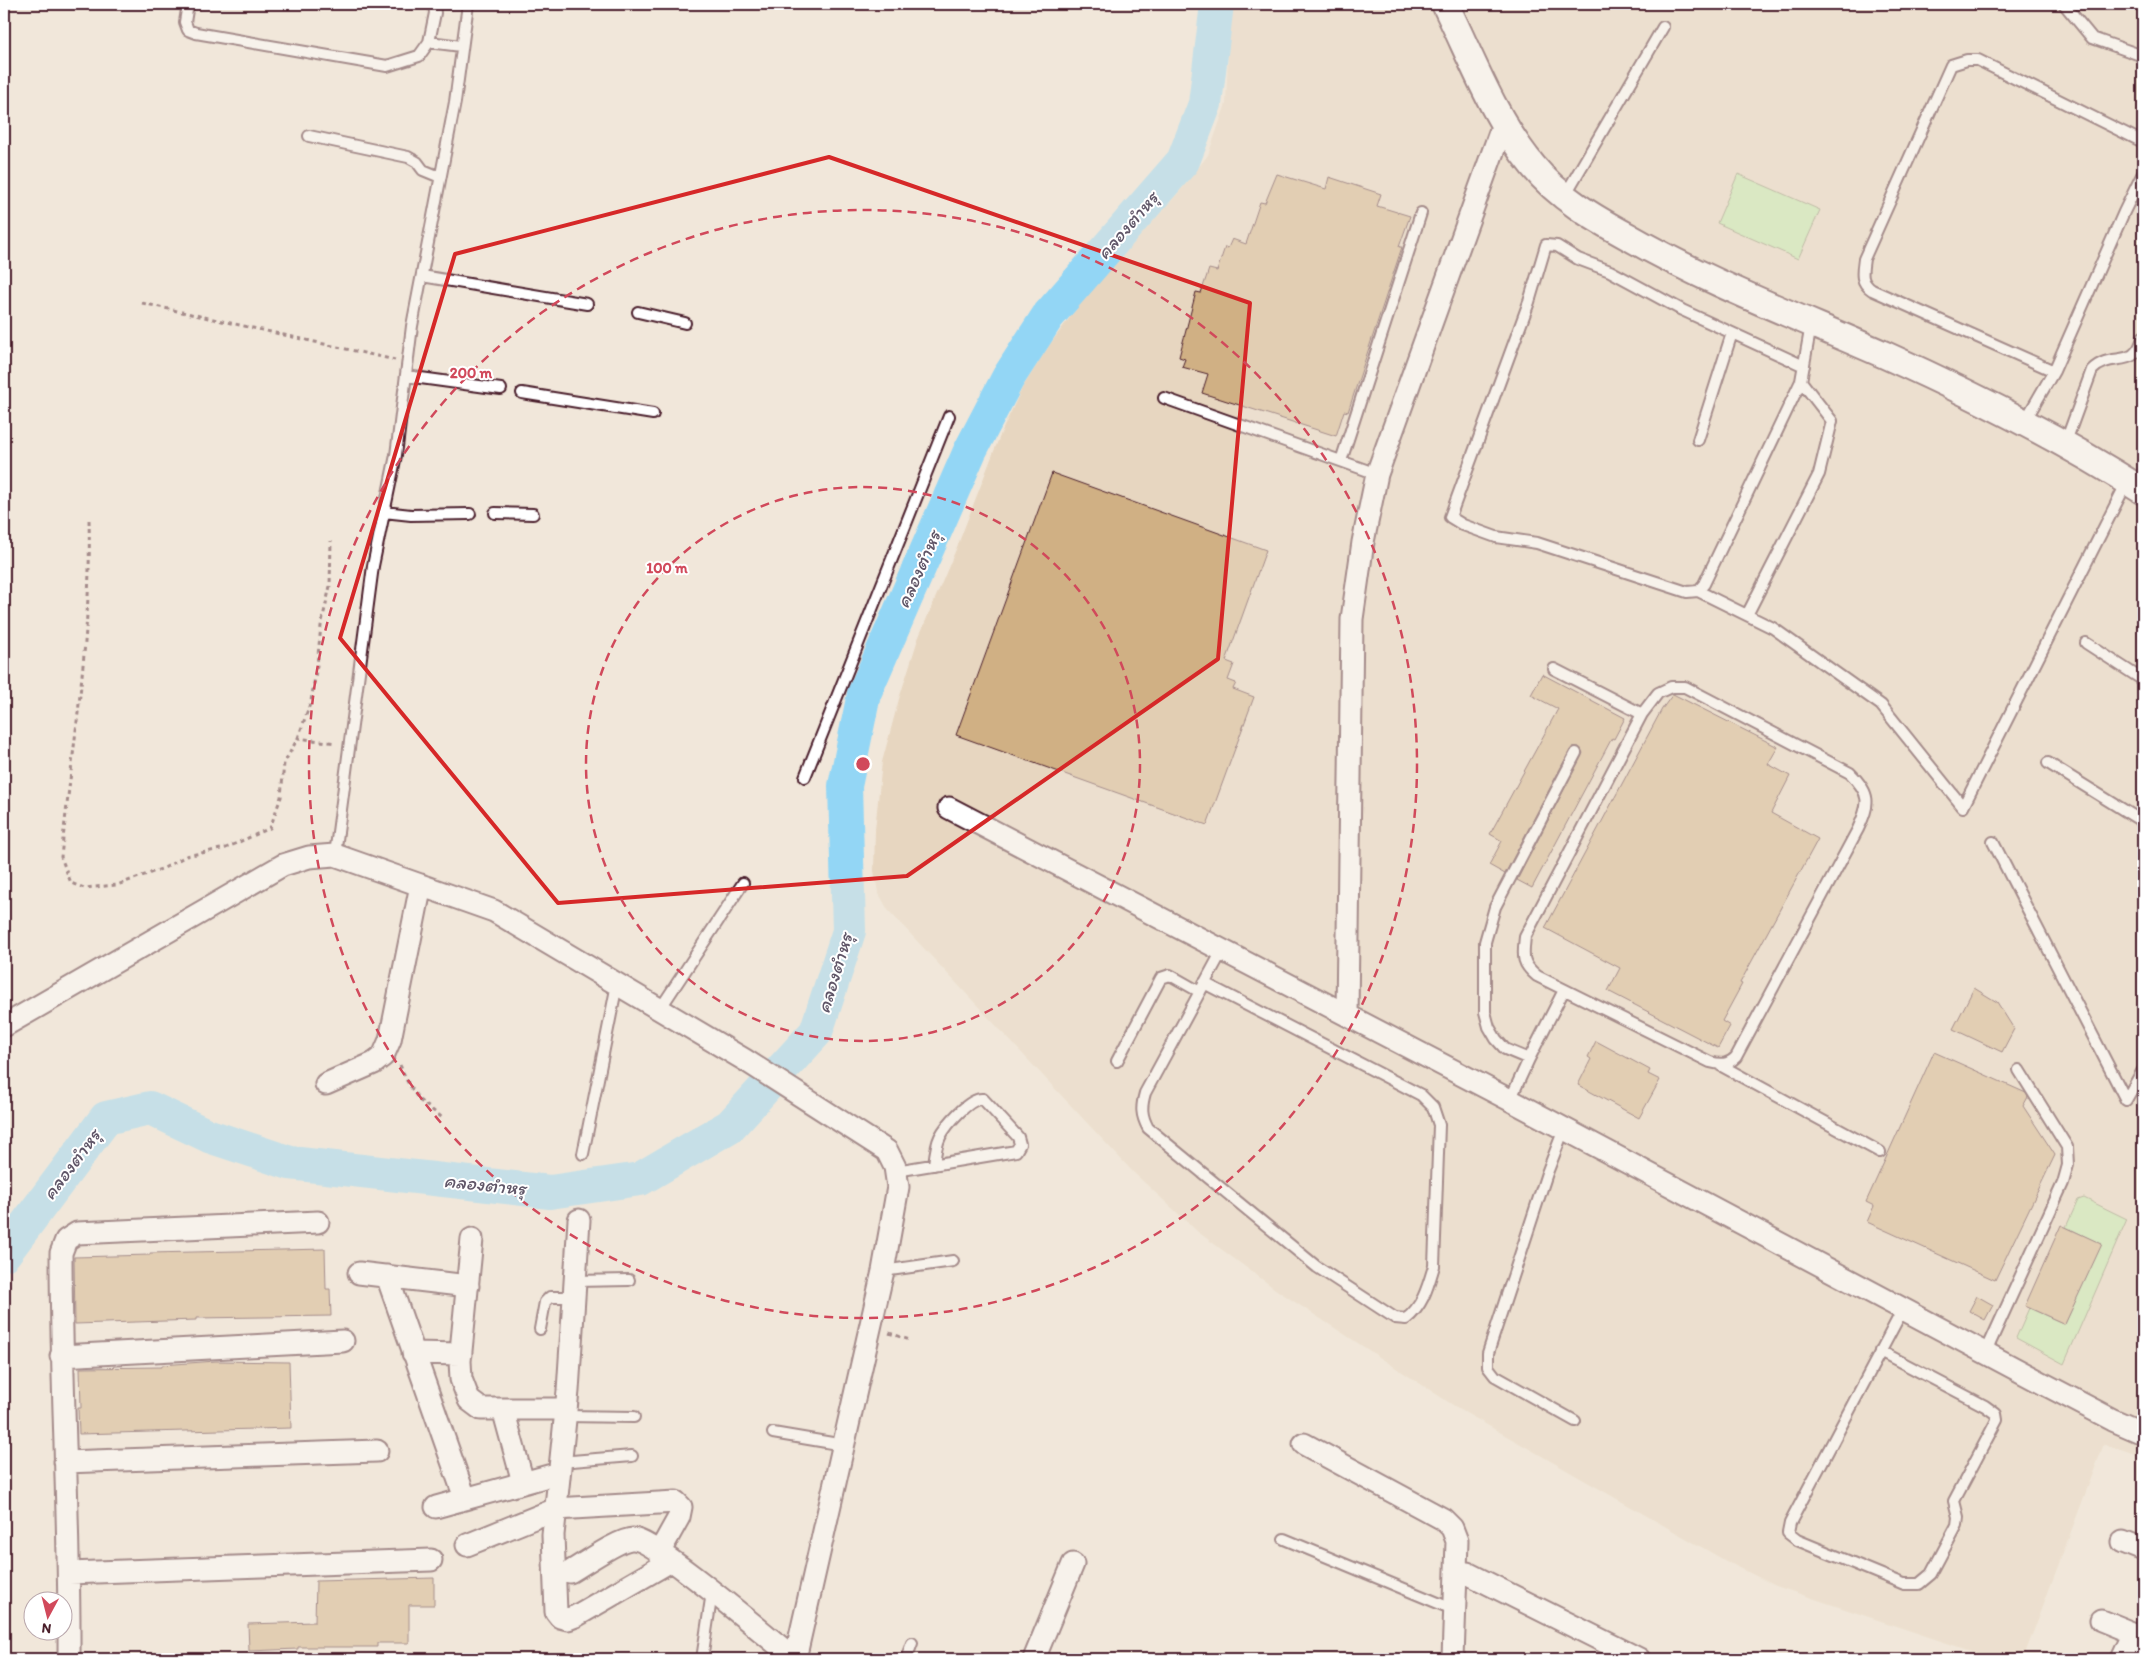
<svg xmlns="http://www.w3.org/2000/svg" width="2147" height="1663" viewBox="0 0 2147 1663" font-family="Itim,'Playpen Sans Thai',sans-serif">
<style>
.built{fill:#e7d6c0}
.green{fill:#bee9a6;stroke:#848468}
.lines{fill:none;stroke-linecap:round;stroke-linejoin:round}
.river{stroke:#93d6f5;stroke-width:34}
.building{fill:#d0b084;stroke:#4a1f2b}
.service-casing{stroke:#4a1f2b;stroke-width:14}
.minor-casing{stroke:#4a1f2b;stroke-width:25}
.tertiary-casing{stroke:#4a1f2b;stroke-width:30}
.path{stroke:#4a1f2b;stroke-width:3;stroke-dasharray:4 4;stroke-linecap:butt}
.service{stroke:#fff;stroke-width:10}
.minor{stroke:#fff;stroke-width:21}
.tertiary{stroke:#fff;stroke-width:26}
.marked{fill:none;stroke:#d62828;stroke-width:4;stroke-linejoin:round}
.ring{fill:none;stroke:#d1495b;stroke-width:2.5;stroke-dasharray:9 6}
.labels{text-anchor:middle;stroke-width:4;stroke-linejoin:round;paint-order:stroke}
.water-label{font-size:19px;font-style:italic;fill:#605668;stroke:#fff}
.centre{fill:#d1495b;stroke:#fff;stroke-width:2.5}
.ring-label{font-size:15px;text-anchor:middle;font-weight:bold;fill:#d1495b;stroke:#fff;stroke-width:4;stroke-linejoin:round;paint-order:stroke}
</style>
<rect width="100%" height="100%" fill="#f1e7da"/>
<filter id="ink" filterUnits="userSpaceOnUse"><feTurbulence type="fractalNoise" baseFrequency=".02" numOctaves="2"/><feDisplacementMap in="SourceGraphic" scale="10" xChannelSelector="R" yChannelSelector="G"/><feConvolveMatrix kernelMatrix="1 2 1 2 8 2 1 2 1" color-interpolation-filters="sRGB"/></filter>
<g filter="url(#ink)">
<!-- built -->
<path class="built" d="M1230 4H2143V1458L2104 1444 2023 1659H1995L1776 1586 1726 1561 1459 1409 1278 1291 1198 1232 1133 1172 888 910 878 892 874 871 875 830 882 762 899 699 918 639 957 547 1001 433 1022 388 1050 344 1080 304 1184 186 1208 155 1226 104Z"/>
<!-- green -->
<path class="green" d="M1738 174 1820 210 1798 259 1717 223Z
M2084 1198 2127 1219 2064 1364 2016 1338 2029 1308 2065 1324 2101 1244 2066 1227 2078 1200Z"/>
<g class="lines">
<!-- river -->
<path class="river" d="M4 1254 106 1118 150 1108 209 1136 290 1163 550 1192 640 1179 730 1126 816 1032 849 931 845 786 864 694 970 451 1008 378 1048 316 1183 161 1205 104 1217 4"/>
</g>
<!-- building -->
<path class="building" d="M1277 174 1326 189 1329 177 1381 194 1377 206 1410 216 1399 247H1402L1348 412 1344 411 1336 436 1202 393 1208 374 1182 367 1185 359 1179 357 1196 292 1201 293 1209 269 1217 271 1225 247 1228 248 1232 239 1246 244 1260 202 1265 203Z
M1052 473 1266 550 1226 661 1234 664 1228 680 1236 683 1233 689 1254 697 1207 825 956 735Z
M1542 674 1625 718 1614 739 1612 738 1532 888 1517 880 1583 753 1579 747H1573L1570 750 1505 874 1489 865 1502 841 1490 834 1558 709 1531 695Z
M1673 694 1778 747 1768 764 1790 776 1771 813 1818 839 1740 983 1742 984 1722 1021 1730 1026 1718 1048 1608 991 1620 968 1545 928 1662 709Z
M1974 988 1997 1002 2014 1029 2002 1052 1953 1029Z
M1596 1041 1650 1070 1648 1074 1660 1080 1639 1118 1578 1085 1591 1059 1588 1057Z
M1934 1052 2026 1093 2028 1097 2023 1106 2055 1155 1995 1280 1867 1222 1874 1206 1866 1202Z
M2061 1225 2102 1244 2065 1324 2025 1306Z
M325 1249 326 1289H330L331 1316 196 1318V1320L75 1324 74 1257 150 1255V1253Z
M1977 1296 1993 1305 1985 1320 1969 1311Z
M216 1361 289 1362 291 1428 79 1434 78 1408H81L80 1368 162 1367V1365Z
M434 1578V1605H409V1643H377V1647H298V1649L249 1651 248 1624 315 1622 316 1581Z"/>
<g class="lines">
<defs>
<path id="service" d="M188 4 185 22 188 30 196 33 387 66 419 56 429 42 435 13 434 4
M2064 4 2092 38 2143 56
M429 42 461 46
M309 136 408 157 417 162 423 170 440 177
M1564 197 1663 27
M422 276 587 304
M638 312 685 323
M1804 366 1682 310 1610 271 1578 259 1557 246 1546 245 1529 302 1450 517 1463 525 1496 537 1537 543 1687 592 1698 591 1704 584 1801 381 1811 325
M2054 371 1872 290C1860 282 1862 273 1864 259L1951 65 1967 60H1978L2143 142
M406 376 501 389
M522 393 653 414
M1164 398 1377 474
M2025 421 2054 371 2124 212 2143 173
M1698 440 1732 333
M2065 444 2092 370C2112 350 2135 371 2143 337
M1341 461 1421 213
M384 512 411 515 470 514
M495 513 533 514
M1698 591 1773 628 1881 705 1963 807 2127 482
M1747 615 1819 474 1832 421 1801 381
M2086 643 2143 680
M1554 669 1642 714
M1671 687H1685L1850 773C1871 794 1870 803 1858 829L1736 1057C1728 1065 1721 1065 1710 1062L1537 976C1521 963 1523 956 1525 937L1642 714 1658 693Z
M2048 763 2143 822
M805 777 949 416
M1993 842 2126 1100 2143 1070
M335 855 373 566 396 455 412 326 455 102 468 4
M1204 983 1421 1095 1433 1107 1439 1125 1434 1266C1428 1286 1423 1306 1406 1319L1395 1318 1317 1267 1148 1128C1141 1115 1141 1107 1145 1093L1222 951
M660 1009 743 883
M1529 1059 1505 1049 1496 1039 1489 1027 1485 1012V942L1495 907 1576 753
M1117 1061 1161 978 1170 975 1200 992
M1720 1065 1880 1152
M1510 1100 1529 1059 1564 990
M1564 1129 1547 1173 1488 1353V1367L1495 1376 1575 1421
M583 1154 617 984
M896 1171 1016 1151 1020 1144 1018 1137 983 1099C970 1097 946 1125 940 1137 936 1145 935 1156 934 1165
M883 1271 953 1261
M575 1281 629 1280
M540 1329 545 1302 550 1297H574
M1880 1351 1985 1406 1996 1414 1997 1420 1954 1501 1958 1517 1957 1525 1931 1574 1919 1584H1904L1797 1540 1788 1533 1790 1523 1903 1309
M1985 1354 2063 1183 2068 1165 2067 1147 2019 1070
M565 1416 634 1417
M773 1433 844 1445
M560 1462 632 1456
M1284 1539 1455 1610
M702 1659 712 1592
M906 1659 912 1643"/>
<path id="minor" d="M949 808 1510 1100 2046 1385 2113 1420 2143 1433
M1347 1015 1352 619 1363 542 1377 474 1503 124
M4 1026 283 865 309 857 335 855 494 911 745 1060 887 1151 895 1167 898 1187 883 1271 795 1659
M326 1084 374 1063 383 1056 390 1040 421 885
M579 1220 568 1391 553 1535 556 1612 560 1617 568 1619 576 1616 671 1561
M472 1239 460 1361 461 1379 469 1400 481 1409H566
M359 1273 468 1286
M387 1276 465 1498
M413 1353 461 1354
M61 1356 343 1341
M503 1409 523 1482
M1304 1444 1443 1519 1452 1528 1457 1541 1453 1659
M65 1462 377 1451
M436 1507 559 1473
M2123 1542 2143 1550
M467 1545 556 1509 676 1502 681 1507 679 1517 659 1553
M570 1572C582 1565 621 1538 633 1539 654 1539 771 1640 795 1659
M69 1573 431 1560
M1467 1573 1639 1659
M2101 1620 2143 1637
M69 1659C70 1524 61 1388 61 1253L66 1240 77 1233 318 1222
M1034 1659 1073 1564
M2122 1659 2134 1633"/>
<path id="tertiary" d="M1445 4C1472 59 1494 119 1533 166 1559 198 1594 218 1629 237 1711 284 1799 317 1885 355 1974 395 2062 439 2143 491"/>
</defs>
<!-- service casing -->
<use href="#service" class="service-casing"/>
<!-- minor casing -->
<use href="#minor" class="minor-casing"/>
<!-- tertiary casing -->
<use href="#tertiary" class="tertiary-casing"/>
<!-- path -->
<path class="path" d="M142 303 395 360
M89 520C92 633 73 745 61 857L71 883 84 888 117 885 164 868 186 856 226 848 270 828 281 797 284 763 298 738 336 743
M298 738 311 701 317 665 321 626 330 586 331 541
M400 1065 407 1081 419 1100 444 1119
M889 1333 910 1340"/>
<!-- service -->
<use href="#service" class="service"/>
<!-- minor -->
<use href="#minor" class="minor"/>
<!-- tertiary -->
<use href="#tertiary" class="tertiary"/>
</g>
</g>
<!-- marked area -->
<path d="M0 0H2147V1663H0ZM829 157 1250 303 1218 659 907 876 558 903 340 638 455 254Z" fill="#f1e7da" fill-opacity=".55" fill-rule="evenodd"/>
<path class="marked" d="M829 157 1250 303 1218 659 907 876 558 903 340 638 455 254Z"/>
<!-- distance rings -->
<g class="ring">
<circle cx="863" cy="764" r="277"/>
<circle cx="863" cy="764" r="554"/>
</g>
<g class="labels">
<!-- water labels -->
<g class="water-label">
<text transform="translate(1127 225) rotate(-49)" y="7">คลองตำหรุ</text>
<text transform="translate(918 569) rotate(-66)" y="7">คลองตำหรุ</text>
<text transform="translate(834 973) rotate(-73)" y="7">คลองตำหรุ</text>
<text transform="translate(71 1164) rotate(-53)" y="7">คลองตำหรุ</text>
<text transform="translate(485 1184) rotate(6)" y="7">คลองตำหรุ</text>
</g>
</g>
<circle cx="863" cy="764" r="8" class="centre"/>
<g class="ring-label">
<text x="471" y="378">200 m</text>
<text x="667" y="573">100 m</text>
</g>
<!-- margin -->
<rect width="2147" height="1663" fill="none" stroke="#fff" stroke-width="20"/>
<rect x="10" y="10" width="2127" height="1643" fill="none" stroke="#4a1f2b" stroke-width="2" filter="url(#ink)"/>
<!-- north arrow -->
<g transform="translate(48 1616) rotate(187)"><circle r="24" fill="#ffffff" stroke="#b7a5aa"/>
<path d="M0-4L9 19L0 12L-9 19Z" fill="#d1495b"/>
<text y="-8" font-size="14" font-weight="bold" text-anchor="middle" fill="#4a1f2b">N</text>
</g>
</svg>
